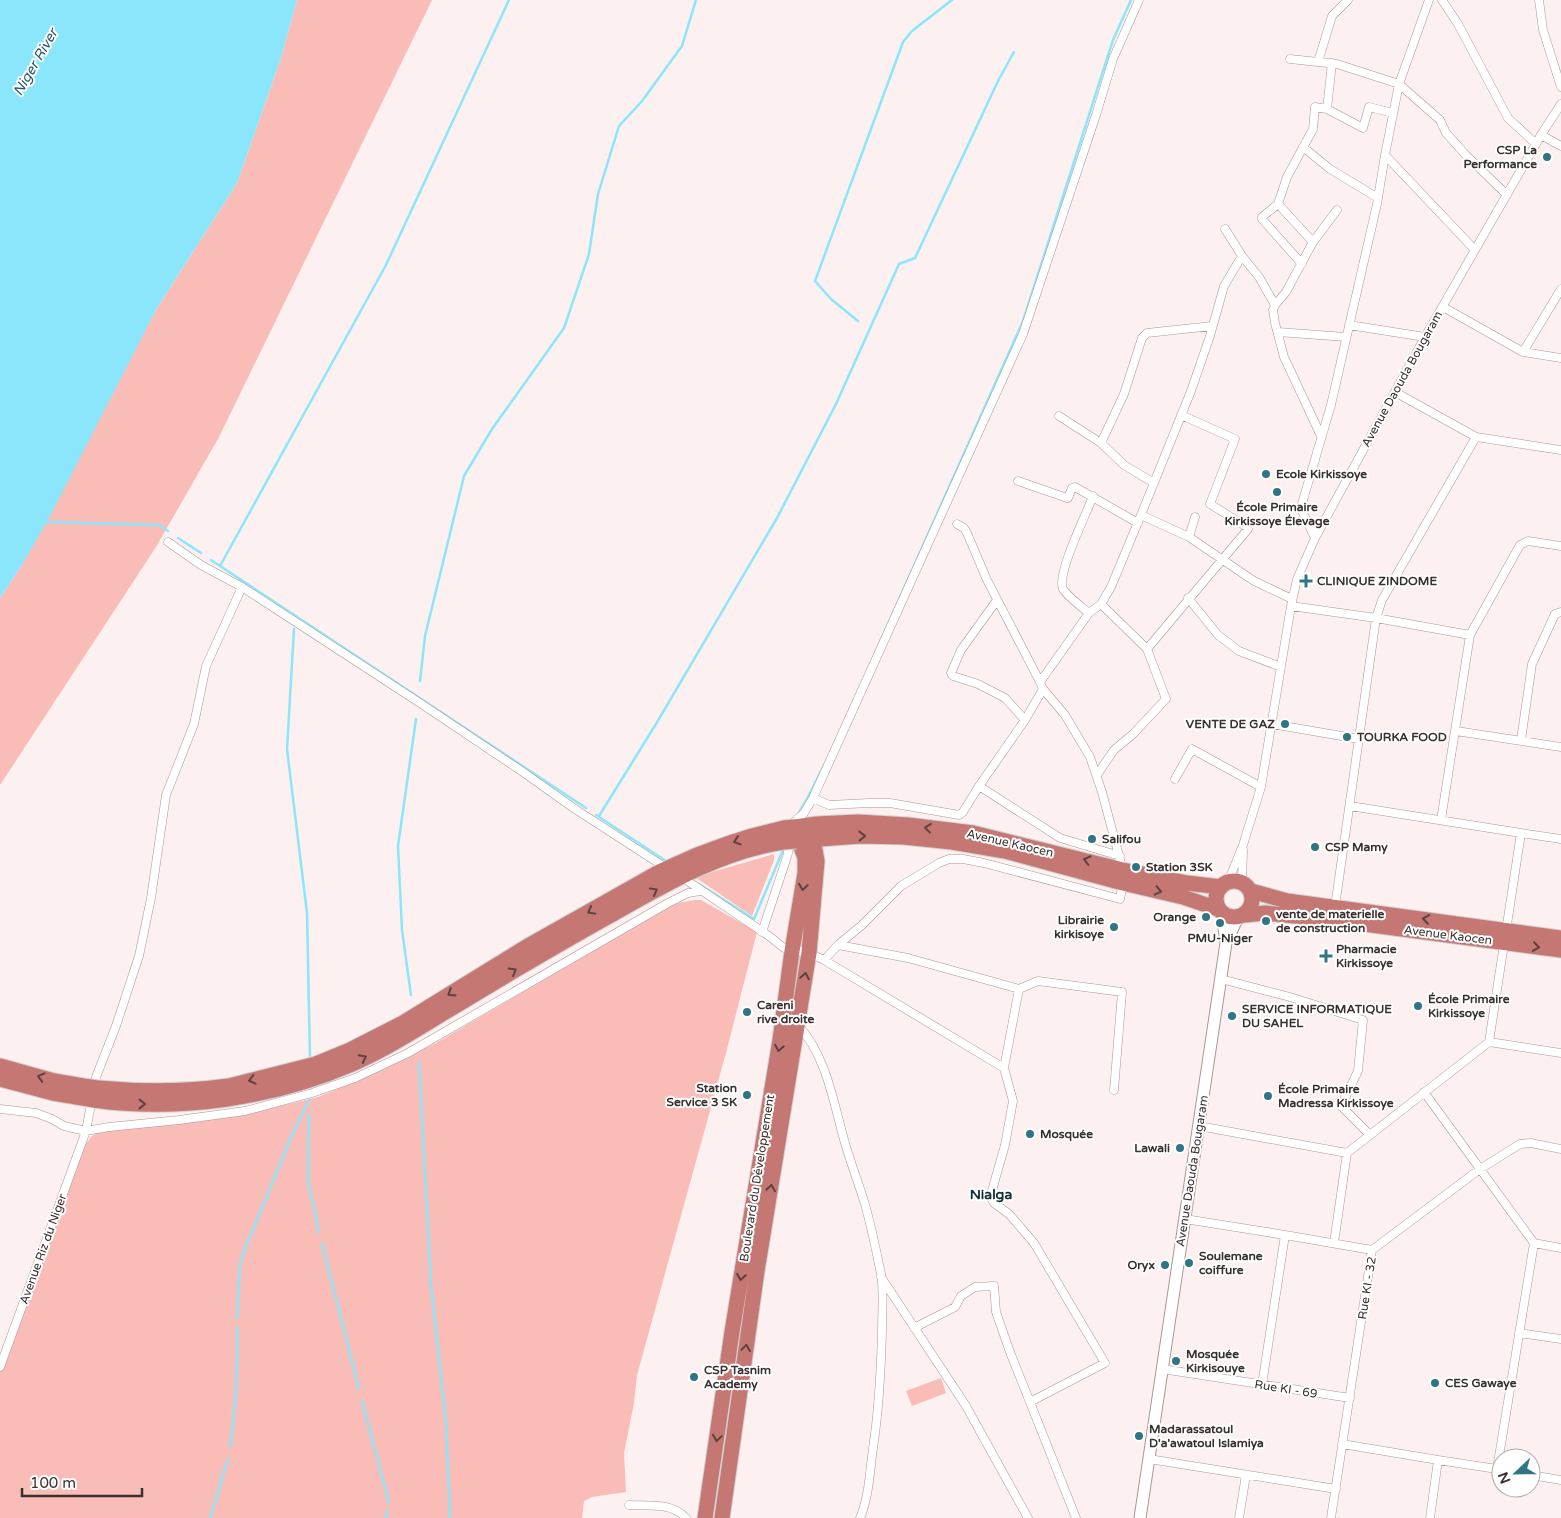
<svg xmlns="http://www.w3.org/2000/svg" width="1561" height="1518" viewBox="0 0 1561 1518" font-family="'Varela Round',sans-serif">
<style>
.green{fill:#fabcb7}
.water{fill:#8ce6fb}
.lines{fill:none;stroke-linecap:round;stroke-linejoin:round}
.stream{stroke:#8ce6fb;stroke-width:2.5}
.street-casing{stroke:#ae9694;stroke-width:9}
.secondary-casing{stroke:#ae9694;stroke-width:13}
.highway-casing{stroke:#d3d1d1;stroke-width:17}
.street{stroke:#fff;stroke-width:8}
.secondary{stroke:#fff;stroke-width:11}
.highway{stroke:#c57773;stroke-width:15}
.highway-bridge-casing{stroke:#d3d1d1;stroke-width:17;stroke-linecap:butt}
.highway-bridge{stroke:#c57773;stroke-width:15}
.oneway{stroke:#5c4240}
.poi-dot{fill:#307584;stroke:#fff;stroke-width:2}
.labels{text-anchor:middle;stroke-width:4;stroke-linejoin:round;paint-order:stroke}
.poi-label{font-size:12px;font-weight:bold;fill:#39302f;stroke:#fff;text-anchor:start}
.street-label{font-size:12px;fill:#39302f;stroke:#fff}
.water-label{font-size:14px;font-style:italic;fill:#275a65;stroke:#fff}
.neighbourhood-label{font-size:14px;font-weight:bold;fill:#0f3037;stroke:#fff}
</style>
<rect width="100%" height="100%" fill="#fcf1f0"/>
<!-- green -->
<path class="green" d="M297 0H432L219 437 156 547 0 785V598L20 568 157 308 237 183 280 61Z
M774 854V860L752 916 695 877Z
M695 900H701L757 932 727 1049 637 1375 634 1403 624 1453 626 1492 592 1497 584 1501 582 1518H0V1371L43 1259 85 1145 91 1137 98 1132 138 1126 191 1122 247 1114 318 1097 378 1072 436 1043 667 907 678 903Z
M941 1378 946 1393 912 1406 906 1391Z"/>
<!-- water -->
<path class="water" d="M0 0H297L280 61 237 183 157 308 47 522 20 568 0 598Z"/>
<g class="lines">
<!-- stream -->
<path class="stream" d="M858 321 831 299 815 281 903 42 912 31 952 0
M47 522 159 525 168 531
M178 538 201 553
M211 560 586 808
M220 566 386 265 509 0
M294 629 287 749 307 913 310 1058
M880 642 1023 321 1113 40 1131 0
M420 681 425 636 464 476 492 429 564 328 589 254 598 194 619 126 642 101 682 46 696 0
M798 814 807 799 827 759
M596 815 666 861
M599 816 656 724 777 518 836 404 899 264 915 258 999 79 1014 52
M699 884 754 919 784 848
M411 995 402 930 398 846 416 719
M419 1062 431 1285 446 1423 450 1518
M309 1115 308 1181 319 1232
M322 1243 359 1389
M237 1318 240 1264 245 1249 292 1135 309 1100
M362 1401 389 1503
M230 1447C236 1407 238 1367 237 1327
M210 1518 228 1459
M386 1518 387 1511"/>
<defs>
<path id="street" d="M1442 0 1458 24 1508 118 1536 144
M1539 0 1543 30 1561 87
M1290 59 1337 64 1399 84 1429 0
M1318 62 1332 16 1348 0
M1332 63 1327 109 1363 128 1369 107 1393 113
M1541 135 1561 146
M1303 147 1330 169 1378 198
M1385 155 1399 84 1440 120 1446 133 1466 155 1507 195
M1278 204 1313 242
M1225 229 1242 256 1259 277 1275 305 1286 292 1313 242 1337 210
M1302 264 1262 219V217L1278 204 1287 177 1313 129 1315 107 1327 109
M1275 305 1273 310 1275 323 1284 357 1321 436
M1443 307 1523 352 1561 358
M1349 325 1425 337
M1278 332 1346 337
M1523 352 1561 289
M1395 392 1476 437 1561 450
M1059 416 1101 443 1124 465 1154 483
M1101 443 1124 394 1142 338 1147 333 1212 326
M1018 481 1067 498H1068L1072 488 1075 487 1138 523
M1141 515 1189 537 1254 581 1292 599
M957 524 964 528 967 533 987 580 1040 682 1043 689 1065 715 1090 757 1102 792 1123 871
M1189 537 1195 517
M1315 538 1302 511 1301 507 1331 405 1377 204 1385 155 1475 250
M168 542 201 565 242 587 423 705 523 772 575 809 660 864
M1188 598 1218 635 1239 651 1281 667
M997 600 961 650 951 673 953 676 978 684 1005 698 1025 720
M1101 604 1147 649 1248 529 1247 527 1210 504 1235 439 1181 415
M1291 606 1376 618 1470 635
M1089 613C1082 607 1068 597 1063 589 1056 574 1087 513 1093 496
M1040 682 1089 613 1101 604 1111 587 1141 515 1191 391 1210 336 1224 286 1242 256
M1043 689 1025 720 979 786 1060 838 1120 856
M1272 724 1359 739
M1456 731 1561 747
M1521 740 1532 664 1555 614 1561 612
M1097 775 1114 750 1133 734 1166 699 1147 649
M1175 779 1192 749 1261 787
M813 798 829 805 869 803H890L959 815 963 812 979 786
M1441 820 1470 635 1520 545 1528 541 1561 546
M794 826 795 821 804 813 813 798 1023 334 1096 115 1113 59 1139 0
M1521 833 1561 839
M689 882 769 936 784 948 809 953 824 960 1004 1068
M1228 882 1243 845 1261 787 1291 606 1297 579 1315 538 1425 337 1541 135 1561 104
M1242 883 1243 850
M1335 907 1376 618 1382 600 1476 437
M762 932 787 857 791 840
M838 945 908 958 1019 989 1038 981 1122 992 1114 1090
M824 960 838 945 862 925 901 886 939 863 949 859H963L984 863 1120 899 1123 882
M1221 979 1290 997 1363 1020 1358 1071 1341 1106 1370 1135
M1019 989 1004 1068 1013 1101 1005 1145 991 1194V1198L994 1203 1009 1214 1034 1243 1105 1363 1030 1402
M798 1025C825 1054 833 1099 843 1136 849 1158 857 1179 864 1201 871 1224 876 1250 881 1274 884 1293 882 1312 882 1331 881 1370 879 1409 873 1448 870 1470 869 1497 860 1518
M1489 1042 1561 1053
M1424 1092 1534 1243 1561 1248
M0 1109 36 1113 52 1119 64 1126 86 1131 109 1127 179 1120 245 1111 312 1093 355 1078 408 1053 668 903 688 893 700 891
M1199 1126 1347 1153
M1185 1219 1285 1235 1262 1385
M1285 1235 1372 1250
M1334 1243 1347 1153 1489 1042 1521 833 1350 806
M881 1277 966 1406 1028 1518
M914 1328 955 1307 961 1296 975 1287 994 1286 996 1312 1010 1352 1076 1518
M1519 1333 1561 1339
M0 1367 86 1131 96 1077 116 1026 139 956 151 898 166 795 194 724 206 666 242 587
M1162 1369 1350 1398
M1342 1444 1438 1460 1430 1518
M1149 1459 1336 1489
M1438 1460 1497 1469 1534 1243
M1531 1475 1561 1480
M629 1505C650 1506 671 1502 686 1518
M1239 1518 1246 1475
M1331 1518 1372 1250 1480 1169 1520 1144 1531 1143 1561 1149"/>
<path id="secondary" d="M1226 943 1238 917
M1140 1518 1226 943 1222 913"/>
<path id="highway" d="M795 827 817 824 858 822 908 825 973 833 1123 870 1187 883 1221 887
M805 840 861 836 904 837 952 842 1005 851 1123 883 1183 897 1218 909
M1216 899a18 18 0 1 1 36 0a18 18 0 1 1-36 0Z
M1251 891 1287 901 1561 938
M1245 915 1265 913 1334 920 1561 950
M0 1066 54 1081 83 1086
M0 1079 53 1093 77 1097
M98 1088C142 1092 185 1092 229 1086L316 1064 350 1050 403 1023 528 946 661 871 697 855 727 844 752 836 784 828
M94 1100C179 1112 273 1098 352 1064 389 1048 423 1025 457 1005 508 974 559 944 611 915 666 884 720 852 783 842
M705 1518 732 1332 780 1040 792 951 805 873V858L801 847 797 841
M722 1518 757 1271 809 953 817 861 814 844 810 834 806 830 796 827"/>
</defs>
<!-- street casing -->
<use href="#street" class="street-casing"/>
<!-- secondary casing -->
<use href="#secondary" class="secondary-casing"/>
<!-- highway casing -->
<use href="#highway" class="highway-casing"/>
<!-- street -->
<use href="#street" class="street"/>
<!-- secondary -->
<use href="#secondary" class="secondary"/>
<!-- highway -->
<use href="#highway" class="highway"/>
<defs>
<path id="highway-bridge" d="M784 828 795 827
M783 842 796 841
M83 1086 98 1088
M77 1097 94 1100"/>
</defs>
<!-- highway-bridge casing -->
<use href="#highway-bridge" class="highway-bridge-casing"/>
<!-- highway-bridge -->
<use href="#highway-bridge" class="highway-bridge"/>
</g>
<!-- one-way arrows -->
<defs><path id="oneway-chevron" d="M-2-3.5L2.5 0L-2 3.5" fill="none" stroke-width="1.6" stroke-linecap="round" stroke-linejoin="round" transform="scale(1.25)"/></defs>
<g class="oneway">
<use href="#oneway-chevron" transform="translate(928 828) rotate(-173)"/>
<use href="#oneway-chevron" transform="translate(862 836) rotate(-1)"/>
<use href="#oneway-chevron" transform="translate(737 841) rotate(162)"/>
<use href="#oneway-chevron" transform="translate(1087 860) rotate(-166)"/>
<use href="#oneway-chevron" transform="translate(803 887) rotate(99)"/>
<use href="#oneway-chevron" transform="translate(654 891) rotate(-29)"/>
<use href="#oneway-chevron" transform="translate(1158 891) rotate(13)"/>
<use href="#oneway-chevron" transform="translate(591 911) rotate(151)"/>
<use href="#oneway-chevron" transform="translate(1426 919) rotate(-172)"/>
<use href="#oneway-chevron" transform="translate(1536 947) rotate(8)"/>
<use href="#oneway-chevron" transform="translate(513 971) rotate(-31)"/>
<use href="#oneway-chevron" transform="translate(805 976) rotate(-80)"/>
<use href="#oneway-chevron" transform="translate(451 993) rotate(148)"/>
<use href="#oneway-chevron" transform="translate(779 1048) rotate(100)"/>
<use href="#oneway-chevron" transform="translate(363 1058) rotate(-27)"/>
<use href="#oneway-chevron" transform="translate(41 1077) rotate(-165)"/>
<use href="#oneway-chevron" transform="translate(252 1080) rotate(166)"/>
<use href="#oneway-chevron" transform="translate(142 1104)"/>
<use href="#oneway-chevron" transform="translate(771 1188) rotate(-81)"/>
<use href="#oneway-chevron" transform="translate(741 1277) rotate(100)"/>
<use href="#oneway-chevron" transform="translate(746 1348) rotate(-82)"/>
<use href="#oneway-chevron" transform="translate(717 1438) rotate(98)"/>
</g>
<!-- markers -->
<g class="poi-dot">
<circle cx="1547" cy="157" r="5"/>
<circle cx="1266" cy="474" r="5"/>
<circle cx="1277" cy="492" r="5"/>
<path d="M1303.5 573.5h5v5h5v5h-5v5h-5v-5h-5v-5h5z"/>
<circle cx="1285" cy="724" r="5"/>
<circle cx="1347" cy="737" r="5"/>
<circle cx="1092" cy="839" r="5"/>
<circle cx="1315" cy="847" r="5"/>
<circle cx="1136" cy="867" r="5"/>
<circle cx="1206" cy="917" r="5"/>
<circle cx="1266" cy="921" r="5"/>
<circle cx="1220" cy="923" r="5"/>
<circle cx="1114" cy="927" r="5"/>
<path d="M1323.5 948.5h5v5h5v5h-5v5h-5v-5h-5v-5h5z"/>
<circle cx="1418" cy="1006" r="5"/>
<circle cx="747" cy="1012" r="5"/>
<circle cx="1232" cy="1016" r="5"/>
<circle cx="747" cy="1095" r="5"/>
<circle cx="1268" cy="1096" r="5"/>
<circle cx="1030" cy="1134" r="5"/>
<circle cx="1180" cy="1148" r="5"/>
<circle cx="1189" cy="1263" r="5"/>
<circle cx="1165" cy="1265" r="5"/>
<circle cx="1176" cy="1361" r="5"/>
<circle cx="694" cy="1377" r="5"/>
<circle cx="1435" cy="1383" r="5"/>
<circle cx="1139" cy="1436" r="5"/>
</g>
<g class="labels">
<!-- poi labels -->
<g class="poi-label">
<text x="1537" y="154" text-anchor="end">CSP La<tspan x="1537" dy="14">Performance</tspan></text>
<text x="1276" y="478">Ecole Kirkissoye</text>
<text x="1277" y="511" text-anchor="middle">École Primaire<tspan x="1277" dy="14">Kirkissoye Élevage</tspan></text>
<text x="1317" y="585">CLINIQUE ZINDOME</text>
<text x="1275" y="728" text-anchor="end">VENTE DE GAZ</text>
<text x="1357" y="741">TOURKA FOOD</text>
<text x="1102" y="843">Salifou</text>
<text x="1325" y="851">CSP Mamy</text>
<text x="1146" y="871">Station 3SK</text>
<text x="1276" y="918">vente de materielle<tspan x="1276" dy="14">de construction</tspan></text>
<text x="1196" y="921" text-anchor="end">Orange</text>
<text x="1104" y="924" text-anchor="end">Librairie<tspan x="1104" dy="14">kirkisoye</tspan></text>
<text x="1220" y="942" text-anchor="middle">PMU-Niger</text>
<text x="1336" y="953">Pharmacie<tspan x="1336" dy="14">Kirkissoye</tspan></text>
<text x="1428" y="1003">École Primaire<tspan x="1428" dy="14">Kirkissoye</tspan></text>
<text x="757" y="1009">Careni<tspan x="757" dy="14">rive droite</tspan></text>
<text x="1242" y="1013">SERVICE INFORMATIQUE<tspan x="1242" dy="14">DU SAHEL</tspan></text>
<text x="737" y="1092" text-anchor="end">Station<tspan x="737" dy="14">Service 3 SK</tspan></text>
<text x="1278" y="1093">École Primaire<tspan x="1278" dy="14">Madressa Kirkissoye</tspan></text>
<text x="1040" y="1138">Mosquée</text>
<text x="1170" y="1152" text-anchor="end">Lawali</text>
<text x="1199" y="1260">Soulemane<tspan x="1199" dy="14">coiffure</tspan></text>
<text x="1155" y="1269" text-anchor="end">Oryx</text>
<text x="1186" y="1358">Mosquée<tspan x="1186" dy="14">Kirkisouye</tspan></text>
<text x="704" y="1374">CSP Tasnim<tspan x="704" dy="14">Academy</tspan></text>
<text x="1445" y="1387">CES Gawaye</text>
<text x="1149" y="1433">Madarassatoul<tspan x="1149" dy="14">D'a'awatoul Islamiya</tspan></text>
</g>
<!-- street labels -->
<g class="street-label">
<text transform="translate(1402 379) rotate(-61)" y="4">Avenue Daouda Bougaram</text>
<text transform="translate(1010 843) rotate(13)" y="4">Avenue Kaocen</text>
<text transform="translate(1448 935) rotate(7)" y="4">Avenue Kaocen</text>
<text transform="translate(1192 1171) rotate(-81)" y="4">Avenue Daouda Bougaram</text>
<text transform="translate(757 1178) rotate(-81)" y="4">Boulevard du Développement</text>
<text transform="translate(43 1249) rotate(-70)" y="4">Avenue Riz du Niger</text>
<text transform="translate(1367 1288) rotate(-81)" y="4">Rue KI - 32</text>
<text transform="translate(1286 1389) rotate(9)" y="4">Rue KI - 69</text>
</g>
<!-- water labels -->
<g class="water-label">
<text transform="translate(35 62) rotate(-60)" y="5">Niger River</text>
</g>
<!-- neighbourhood labels -->
<g class="neighbourhood-label">
<text x="991" y="1199">Nialga</text>
</g>
</g>
<!-- north arrow -->
<g transform="translate(1516 1473) rotate(248)"><circle r="24" fill="#ffffff" stroke="#b0acac"/>
<path d="M0-4L9 19L0 12L-9 19Z" fill="#307584"/>
<text y="-8" font-size="14" font-weight="bold" text-anchor="middle" fill="#39302f">N</text>
</g>
<!-- scale -->
<path d="M22 1488v8h120v-8" fill="none" stroke="#39302f" stroke-width="2.5"/>
<text x="30" y="1488" font-size="15" fill="#39302f" stroke="#ffffff" stroke-width="4" paint-order="stroke">100 m</text>
</svg>
